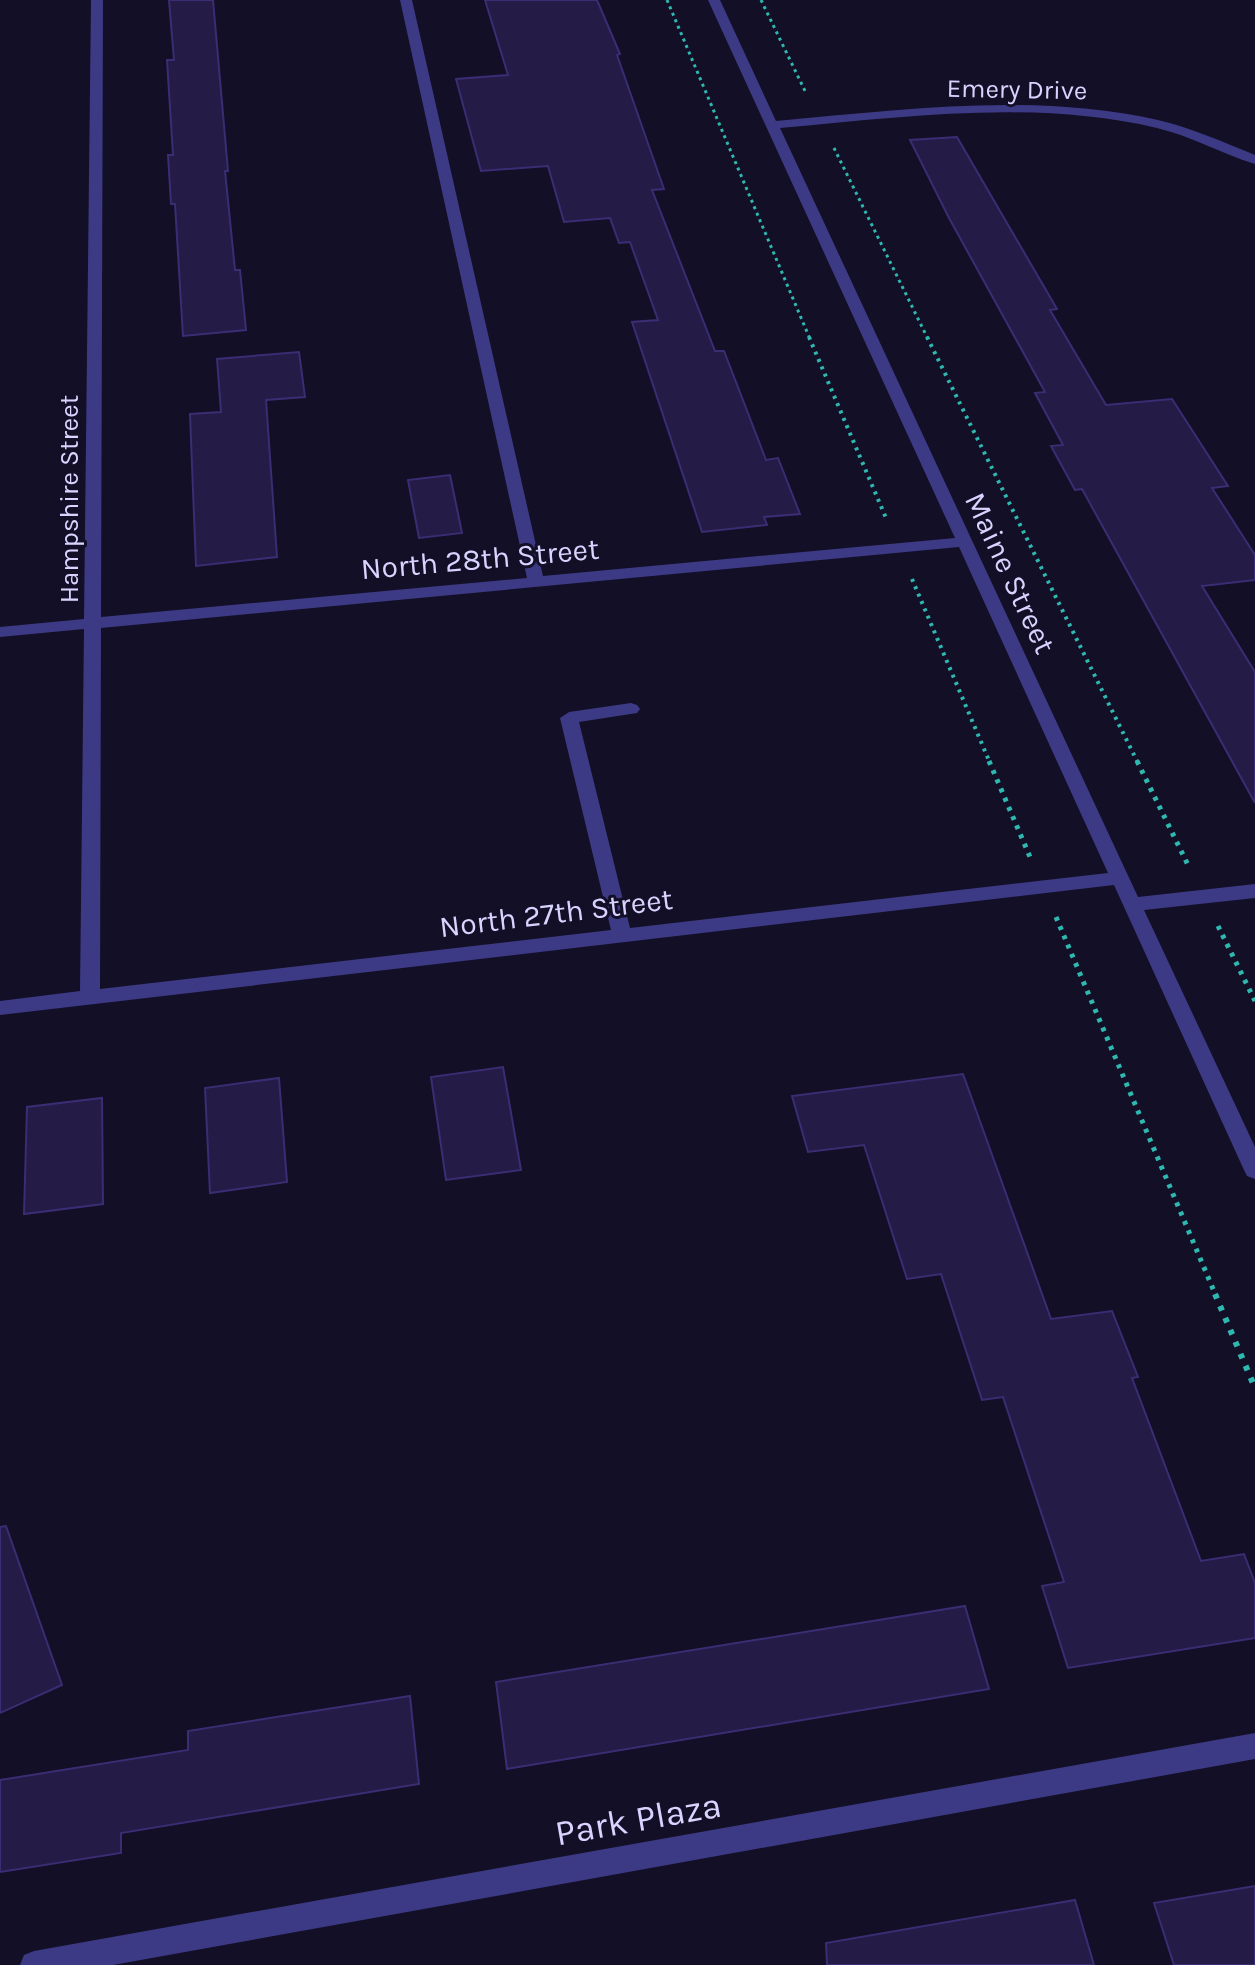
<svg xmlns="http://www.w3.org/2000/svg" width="1255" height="1965" viewBox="0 0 1255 1965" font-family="Karla,sans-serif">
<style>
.building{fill:#241b47;stroke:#3b2d73;stroke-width:2}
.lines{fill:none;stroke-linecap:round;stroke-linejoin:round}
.path-far3{stroke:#2fb8b0;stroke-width:3;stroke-dasharray:3 4;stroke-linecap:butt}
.path-far2{stroke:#2fb8b0;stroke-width:4;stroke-dasharray:3 5;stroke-linecap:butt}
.path-far1{stroke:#2fb8b0;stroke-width:5;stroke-dasharray:4 6;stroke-linecap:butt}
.path{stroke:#2fb8b0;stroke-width:6;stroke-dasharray:5 8;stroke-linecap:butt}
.minor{fill:#3d3a85;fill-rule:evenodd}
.labels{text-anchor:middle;stroke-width:6;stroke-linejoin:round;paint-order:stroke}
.far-street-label{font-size:26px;fill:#d9d4ff;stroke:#130f26}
.street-label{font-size:30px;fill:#d9d4ff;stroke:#130f26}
.near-street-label{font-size:36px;fill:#d9d4ff;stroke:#130f26}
</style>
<rect width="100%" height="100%" fill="#130f26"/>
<!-- building -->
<path class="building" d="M169 0H213L228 171H225L235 270H240L246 330 183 336 175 204H171L168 155H173L167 60H174Z
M485 0H597L620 54 617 55 664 189 652 190 715 351H724L766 460 778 458 800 514 764 517 767 525 702 532 632 322 658 320 630 242 619 243 610 218 564 222 548 166 481 171 456 79 508 75Z
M957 137 1057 309 1050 310 1106 405 1172 399 1228 486 1212 488 1255 555V580L1202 586 1255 672V803L1082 489 1075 490 1051 446 1063 445 1035 393 1045 392 949 218 910 140Z
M299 352 305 397 266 400 277 557 196 566 190 414 221 412 217 359Z
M450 475 462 533 419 538 408 480Z
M503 1067 521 1170 446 1180 431 1077Z
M963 1074 1051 1319 1112 1311 1138 1377 1132 1378 1201 1561 1244 1554 1255 1583V1638L1068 1668 1042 1586 1064 1582 1003 1397 982 1400 941 1274 907 1279 864 1145 808 1152 792 1096Z
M279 1078 287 1182 210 1193 205 1088Z
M102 1098 103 1204 24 1214 27 1107Z
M6 1526 62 1685 0 1713V1527Z
M965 1606 989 1689 507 1769 496 1682Z
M410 1696 419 1784 121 1833V1853L0 1872V1780L188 1750V1731Z
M1255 1886V1965H1174L1154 1903Z
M1075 1900 1094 1965H827L826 1943Z"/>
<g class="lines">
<!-- path-far3 -->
<path class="path-far3" d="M667 0 810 339
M761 0 806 93
M834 148 928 339"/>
<!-- path-far2 -->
<path class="path-far2" d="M809 337 886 518
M927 337 1138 763
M912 579 990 763"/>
<!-- path-far1 -->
<path class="path-far1" d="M989 761 1030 857
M1137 761 1189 867
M1056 917 1216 1296
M1218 926 1255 1001"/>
<!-- path -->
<path class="path" d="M1215 1294 1255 1388"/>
<!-- minor -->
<path class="minor" d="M91 0H103L101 617 527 578 400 0H412L543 576 955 538 708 0H720L776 121C903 110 1032 92 1158 120 1192 128 1223 142 1255 155V164C1222 154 1191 136 1157 128 1033 99 905 117 780 128L1138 897 1255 884V898L1144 910 1255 1147V1179L1247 1176 1244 1170 1114 885 0 1015V1001L80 991 84 629 0 637V627L84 619ZM959 547 1108 873 630 928 579 722 637 713 640 709 637 705 631 703 569 712 560 718 611 930 100 989 101 628Z
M1255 1733V1759L113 1965H20L24 1955 34 1951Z"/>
</g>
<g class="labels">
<!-- far-street labels -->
<g class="far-street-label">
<text transform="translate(1017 89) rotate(1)" y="9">Emery Drive</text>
<text transform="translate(69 499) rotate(-90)" y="9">Hampshire Street</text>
</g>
<!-- street labels -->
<g class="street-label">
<text transform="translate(480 559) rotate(-5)" y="10">North 28th Street</text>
<text transform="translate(1010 573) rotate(65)" y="10">Maine Street</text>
<text transform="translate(556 913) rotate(-7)" y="10">North 27th Street</text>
</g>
<!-- near-street labels -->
<g class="near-street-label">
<text transform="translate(638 1818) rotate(-10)" y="13">Park Plaza</text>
</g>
</g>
</svg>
